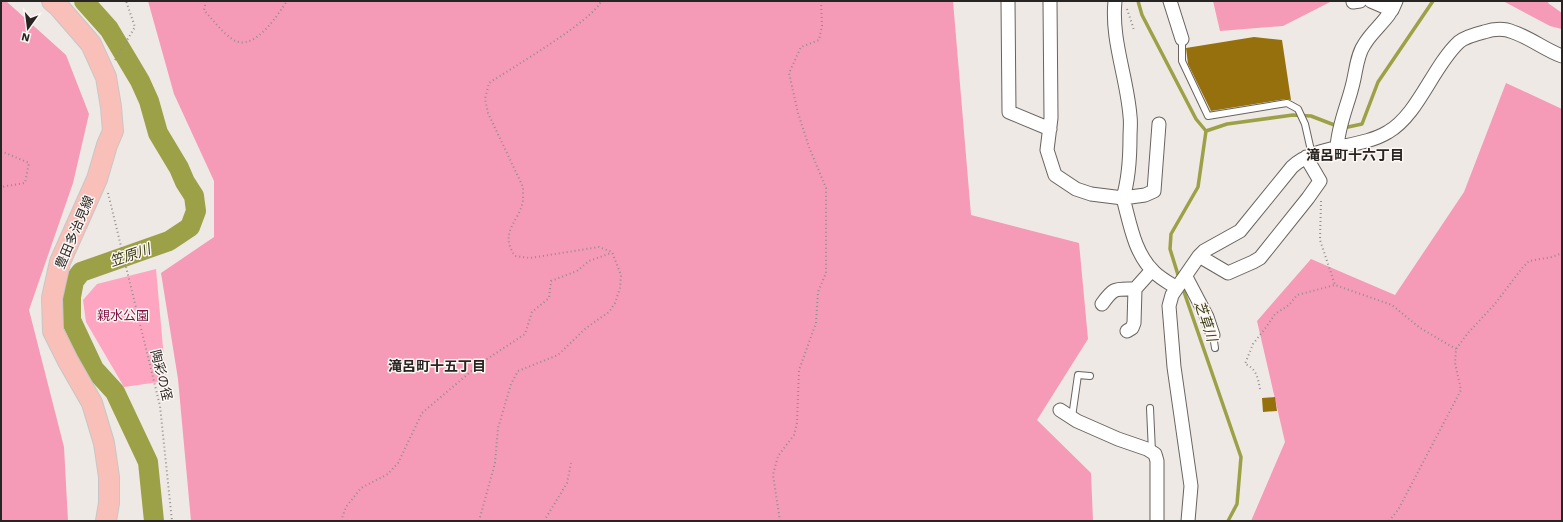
<svg xmlns="http://www.w3.org/2000/svg" width="1563" height="522" viewBox="0 0 1563 522" font-family="'Work Sans','Noto Sans JP',sans-serif">
<style>
.green{fill:#fea6c1}
.forest{fill:#f59ab7}
.lines{fill:none;stroke-linecap:round;stroke-linejoin:round}
.stream{stroke:#9ca147;stroke-width:3.5}
.river{stroke:#9ca147;stroke-width:20}
.building{fill:#96700c}
.lane-casing{stroke:#68635f;stroke-width:8}
.street-casing{stroke:#68635f;stroke-width:15}
.primary-casing{stroke:#c7c6c6;stroke-width:22}
.path{stroke:#928e8b;stroke-width:2;stroke-dasharray:1 3;stroke-linecap:butt}
.lane{stroke:#fff;stroke-width:6}
.street{stroke:#fff;stroke-width:13}
.primary{stroke:#f9c0b9;stroke-width:20}
.labels{text-anchor:middle;stroke-width:3;stroke-linejoin:round;paint-order:stroke}
.street-label{font-size:13px;fill:#272523;stroke:#fdf6f2}
.park-label{font-size:13px;fill:#7b1041;stroke:#fdf6f2}
.neighbourhood-label{font-size:14px;font-weight:bold;fill:#272523;stroke:#fdf6f2}
.water-label{font-size:14px;font-style:italic;fill:#3c3e17;stroke:#fdf6f2}
</style>
<rect width="100%" height="100%" fill="#efe9e5"/>
<!-- green -->
<path class="green" d="M156 269 166 381 124 387 86 322 83 300 97 284Z"/>
<!-- forest -->
<path class="forest" d="M1 1H6L66 55 89 114 73 183 29 310 64 447 68 521H1Z
M148 1H953L971 215 1079 243 1088 339 1037 420 1091 473 1093 521H191L178 379 161 273 214 237V181L174 94Z
M1213 1H1332L1283 26 1220 31Z
M1503 1H1549L1548 3 1562 13V29L1550 26Z
M1506 83 1562 109V521H1251L1285 442 1257 321 1311 259 1395 295 1464 192Z"/>
<g class="lines">
<!-- stream -->
<path class="stream" d="M1138 1 1142 15 1196 119 1206 131
M1343 126 1348 127 1362 124 1378 82 1433 1
M1206 131 1227 124 1293 115 1311 116 1337 126
M1179 278 1170 249 1171 234 1198 187 1206 131
M1182 286 1241 457 1237 504 1228 521"/>
<!-- river -->
<path class="river" d="M84 1 109 29 140 81 149 101 158 133 179 168 185 182 194 196 196 211 190 227 169 241 81 272 74 281 71 297V320L94 369 115 392 148 462 154 521"/>
</g>
<!-- building -->
<path class="building" d="M1254 37 1282 40 1291 100 1286 99 1211 111 1188 64 1186 48Z
M1275 397 1277 411 1263 412 1262 398Z"/>
<g class="lines">
<defs>
<path id="lane" d="M1182 39V61L1208 116 1287 103 1298 109 1305 124 1312 155
M1213 335 1215 348
M1150 408 1152 452
M1072 417 1078 375 1090 376"/>
<path id="street" d="M1008 1 1009 112 1050 129
M1050 1 1051 118 1047 150 1055 175 1076 189 1091 194 1123 198C1130 223 1134 253 1154 272 1160 278 1169 283 1177 288
M1115 1C1111 40 1127 77 1130 116 1131 123 1130 130 1130 137 1130 158 1129 178 1123 198L1145 195 1154 191 1159 124
M1170 1 1182 39
M1371 1 1392 10
M1353 2 1360 1
M1337 148C1338 125 1348 105 1353 83 1356 71 1357 55 1364 45 1373 29 1390 19 1396 1
M1199 256 1228 273 1253 262 1260 258 1308 198 1320 181 1306 157
M1186 277 1207 317 1213 335
M1102 304C1114 287 1115 289 1135 289
M1127 331 1132 328 1134 323 1135 289 1152 270
M1060 410 1077 421 1118 439 1147 449 1155 454 1157 461V521
M1188 521 1191 486 1174 367 1169 306 1172 295 1199 256 1204 251 1240 231 1292 167C1317 144 1360 149 1388 132 1418 115 1433 66 1459 42 1465 37 1476 34 1484 32 1493 29 1504 28 1513 32 1531 38 1545 50 1562 56"/>
<path id="primary" d="M52 1 59 7 91 44 106 77 111 107 113 131 107 145 97 179 60 262 52 298 53 331 68 361 92 403 104 443 109 477V503L106 521"/>
</defs>
<!-- lane casing -->
<use href="#lane" class="lane-casing"/>
<!-- street casing -->
<use href="#street" class="street-casing"/>
<!-- primary casing -->
<use href="#primary" class="primary-casing"/>
<!-- path -->
<path class="path" d="M206 1 204 10C212 19 222 32 232 39 253 54 277 16 287 1
M1127 9 1134 30
M115 60 135 27 126 1
M1 151 29 163 25 183 1 187
M108 193 160 406 172 521
M1321 201 1320 240 1335 285 1392 305 1420 328 1456 349
M1260 389C1258 378 1256 368 1245 364L1253 344 1267 326 1275 314 1289 305 1297 295 1335 285
M341 521 346 507 361 488 388 474 398 463 422 413 481 363 525 334 532 312 549 298 551 281 577 271 589 261 611 253
M479 521 495 463 498 428 511 384 518 371 558 355 586 328 609 312 615 303 620 288 621 275 612 252 599 247 530 258 515 256C498 231 520 222 523 200 523 196 523 191 523 187L488 113 485 99 489 83C510 69 594 20 601 1
M544 521 567 483 571 463
M780 521 773 475 778 456 794 435 797 423 799 370 816 323 818 292 826 273V188L809 147 798 113 789 73 801 47 819 40 822 26 821 1
M1389 521 1398 510 1461 390 1455 363 1456 349 1468 333 1494 305 1523 267 1529 261 1552 257 1562 253"/>
<!-- lane -->
<use href="#lane" class="lane"/>
<!-- street -->
<use href="#street" class="street"/>
<!-- primary -->
<use href="#primary" class="primary"/>
</g>
<g class="labels">
<!-- street labels -->
<g class="street-label">
<text transform="translate(74 232) rotate(-67)" y="5">豊田多治見線</text>
<text transform="translate(162 375) rotate(76)" y="5">陶彩の径</text>
</g>
<!-- park labels -->
<g class="park-label">
<text x="123" y="320">親水公園</text>
</g>
<!-- neighbourhood labels -->
<g class="neighbourhood-label">
<text x="1355" y="160">滝呂町十六丁目</text>
<text x="437" y="371">滝呂町十五丁目</text>
</g>
<!-- water labels -->
<g class="water-label">
<text transform="translate(130 255) rotate(-19)" y="5">笠原川</text>
<text transform="translate(1206 321) rotate(71)" y="5">芝草川</text>
</g>
</g>
<!-- border -->
<rect width="1563" height="522" fill="none" stroke="#272523" stroke-width="4"/>
<!-- north arrow -->
<g transform="translate(28 28) rotate(194)" stroke="#fdf6f2" stroke-width="3" paint-order="stroke">
<path d="M0-3L7 15L0 10L-7 15Z" fill="#272523"/>
<text y="-6" font-size="11" font-weight="bold" text-anchor="middle" fill="#272523">N</text>
</g>
</svg>
